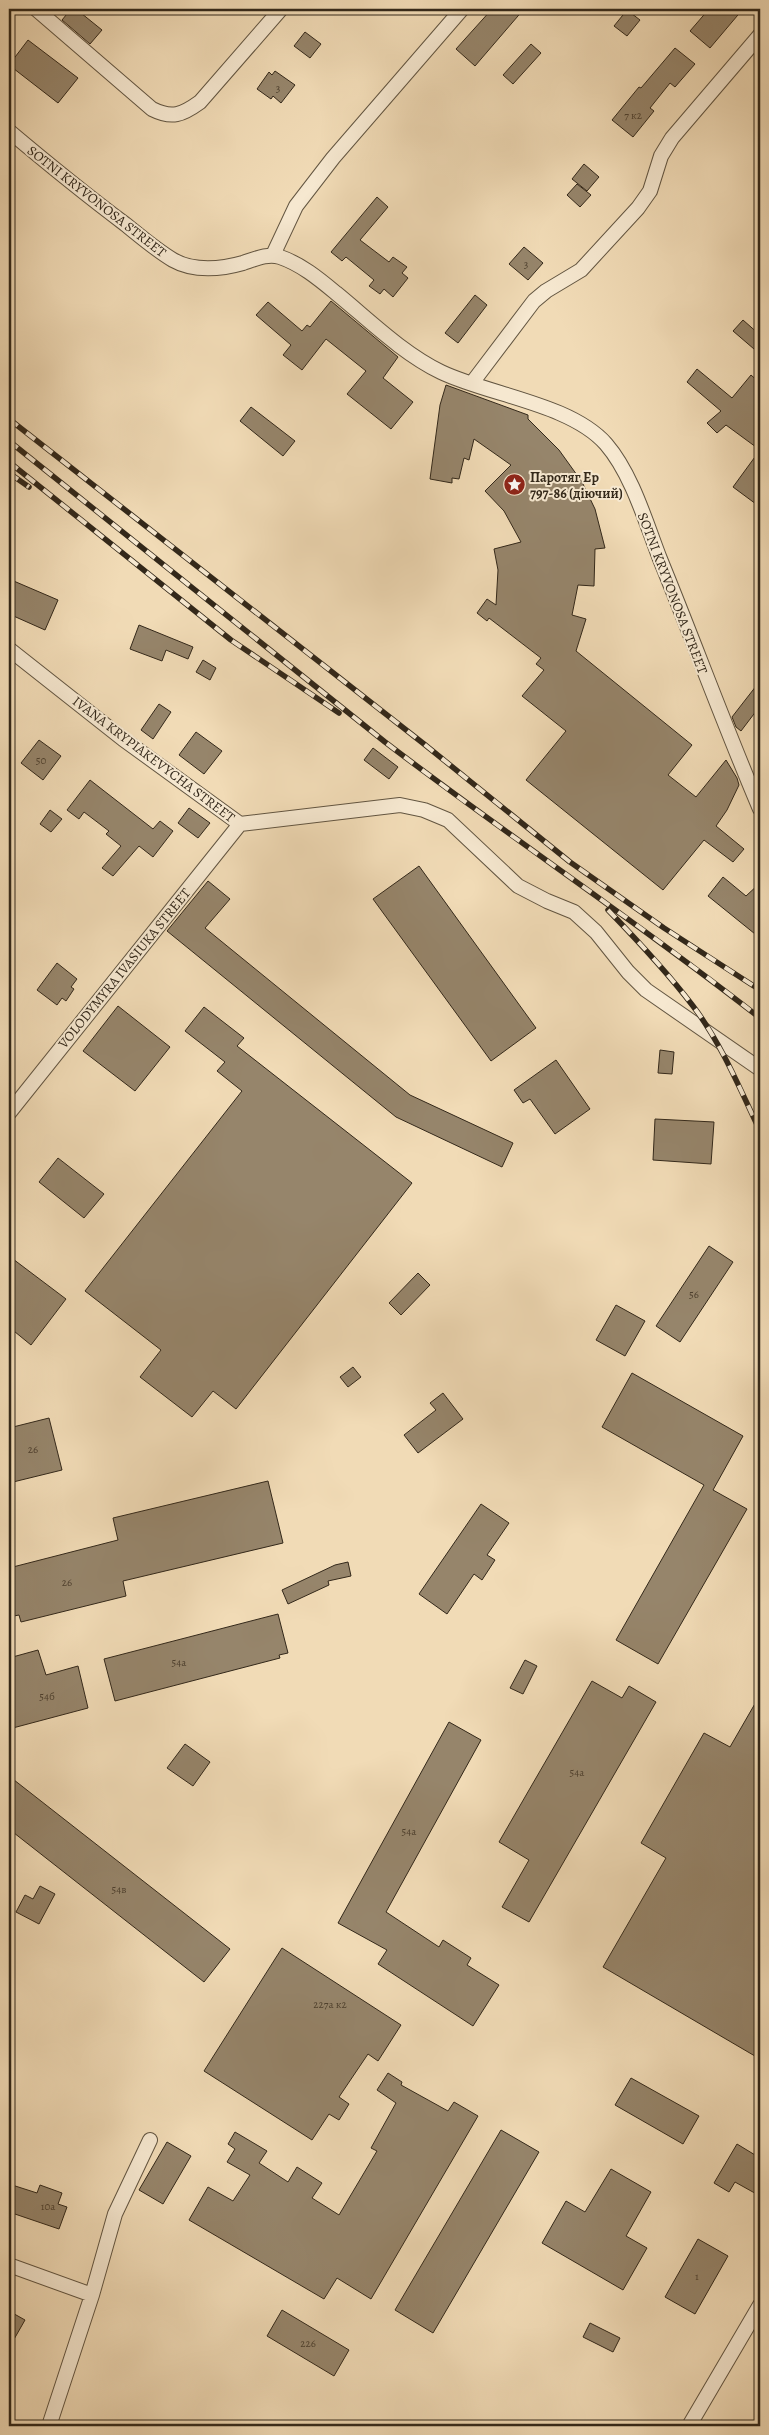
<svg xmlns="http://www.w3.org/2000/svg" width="769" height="2435" viewBox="0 0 769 2435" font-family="Alegreya,serif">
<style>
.building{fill:#96856b;stroke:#33281a}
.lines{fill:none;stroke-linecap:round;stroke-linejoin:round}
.minor-casing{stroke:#625541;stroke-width:16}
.minor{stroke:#f6e8d0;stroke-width:14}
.rail-casing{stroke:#33281a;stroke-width:5.5}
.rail{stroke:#f6e8d0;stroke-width:4;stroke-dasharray:11;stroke-linecap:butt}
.labels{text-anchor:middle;stroke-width:4;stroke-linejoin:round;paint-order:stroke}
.number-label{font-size:11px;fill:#4c3f2e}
.street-label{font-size:14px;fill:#33281a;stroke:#f6e8d0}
.poi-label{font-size:14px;font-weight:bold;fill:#33281a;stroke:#f6e8d0;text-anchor:start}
</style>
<rect width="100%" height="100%" fill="#f1dbb6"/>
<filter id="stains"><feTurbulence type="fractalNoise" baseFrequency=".004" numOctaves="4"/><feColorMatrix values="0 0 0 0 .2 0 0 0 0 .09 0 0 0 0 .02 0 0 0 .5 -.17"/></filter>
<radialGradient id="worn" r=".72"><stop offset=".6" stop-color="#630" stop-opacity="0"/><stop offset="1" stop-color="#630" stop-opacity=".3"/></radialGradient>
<!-- building -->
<path class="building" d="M71 9H76L102 30 90 44 62 20Z
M492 9H524L475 66 456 49Z
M709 9H743L710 48 690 31Z
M627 10 640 20 627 36 614 26Z
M305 32 321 44 310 58 294 46Z
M28 40 78 78 58 103 9 65Z
M531 44 541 53 513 84 503 75Z
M675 48 695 64 675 87 670 83 650 108 654 111 633 137 612 120 639 87 641 88Z
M275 71 295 85 281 103 273 96 271 99 257 89 269 72 272 75Z
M584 164 599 177 587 191 572 179Z
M577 184 591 195 580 207 567 195Z
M377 197 388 207 360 240 389 262 393 257 407 267 402 273 408 278 393 297 384 289 380 294 369 286 374 280 346 257 342 261 331 252Z
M524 247 543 263 528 280 509 264Z
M475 295 487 305 458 343 445 333Z
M331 301 398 357 383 378 413 402 391 429 347 394 366 371 326 339 302 370 283 355 291 345 256 315 268 302 302 331 307 325 310 327Z
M743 320 760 335V341L754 349 733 331Z
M697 369 732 398 751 375 760 383V450L726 425 717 433 707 423 721 411 687 382Z
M446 385 528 415V419L559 450 582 482 595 509 605 548 595 549 594 586 578 585 572 615 586 619 576 651 692 745 668 775 696 797 726 760 737 778 739 785 727 810 716 826 744 849 733 862 704 840 663 890 526 780 566 731 522 696 544 670 536 664 541 658 489 618 487 621 477 613 487 599 496 605 498 570 494 549 521 542 504 511 485 491 511 465 474 439 469 460 464 458 459 479 452 478V483L430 479 440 405Z
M251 407 295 441 283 456 240 421Z
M760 450V507L733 487Z
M9 579 58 600 45 630 9 614Z
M139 625 193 647 188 659 166 650 162 661 130 649Z
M203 660 216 668 210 680 196 672Z
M760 681V706L741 731 736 727 732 717Z
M159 704 171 712 153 739 141 730Z
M196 732 222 751 204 774 179 755Z
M39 740 61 756 43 780 21 763Z
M373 748 398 767 389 779 364 760Z
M90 780 153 829 160 821 173 831 153 857 139 846 113 876 102 868 121 846 106 834 109 831 84 812 79 819 67 810Z
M189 808 210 823 198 838 178 823Z
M50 810 62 819 51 832 40 824Z
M419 866 536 1028 491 1061 373 899Z
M723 877 746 896 760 883V938L708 896Z
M208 881 230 899 205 928 410 1095 513 1143 502 1167 396 1117 167 931Z
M57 963 77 979 71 987 74 989 66 1001 62 998 57 1005 37 990Z
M118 1006 170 1047 135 1091 83 1051Z
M204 1007 244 1038 237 1046 412 1183 236 1409 213 1391 192 1417 140 1377 161 1350 85 1291 242 1091 217 1071 225 1062 185 1031Z
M660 1050 674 1052 672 1074 658 1073Z
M556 1060 590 1109 555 1134 530 1099 523 1103 514 1090Z
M655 1119 714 1122 711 1164 653 1160Z
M58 1158 104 1194 84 1218 39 1182Z
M709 1246 733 1262 680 1342 656 1326Z
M9 1256 66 1299 31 1345 9 1327Z
M418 1273 430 1285 401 1315 389 1303Z
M616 1305 645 1321 625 1356 596 1340Z
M353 1367 361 1377 348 1387 340 1377Z
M632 1373 743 1436 713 1490 747 1509 658 1664 616 1640 704 1485 602 1427Z
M443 1393 463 1419 418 1453 404 1435 436 1410 430 1403Z
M49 1418 62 1470 9 1483V1428Z
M268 1481 283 1543 123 1581 126 1596 21 1622 19 1615 9 1617V1568L118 1540 113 1518Z
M481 1504 509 1523 487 1555 495 1560 482 1580 474 1574 447 1614 419 1594Z
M348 1562 351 1576 328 1581 329 1585 288 1604 282 1590 335 1565Z
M278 1614 288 1653 279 1655 280 1658 115 1701 104 1659Z
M38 1650 46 1675 78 1666 88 1708 9 1729V1658Z
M525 1660 537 1666 523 1694 510 1688Z
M592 1681 622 1698 629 1686 656 1702 529 1922 502 1907 529 1860 499 1842Z
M760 1695V2059L603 1967 666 1858 641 1843 704 1733 730 1747Z
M449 1722 481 1740 386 1912 439 1947 443 1940 471 1958 467 1965 499 1985 473 2026 378 1964 387 1950 338 1923Z
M185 1744 210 1762 193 1786 167 1768Z
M9 1776 230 1949 204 1982 9 1829Z
M40 1886 55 1894 39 1924 16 1912 25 1895 33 1899Z
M282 1948 401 2025 378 2061 368 2054 339 2097 349 2104 339 2120 329 2114 312 2140 204 2071Z
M388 2073 402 2082 401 2085 448 2111 454 2102 478 2116 371 2299 337 2278 324 2299 189 2220 208 2187 233 2201 250 2175 227 2162 235 2149 228 2144 235 2132 267 2151 259 2163 288 2182 297 2167 322 2183 312 2198 339 2215 377 2151 371 2148 396 2103 377 2090Z
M631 2078 699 2116 683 2144 615 2105Z
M501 2130 539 2152 433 2333 395 2310Z
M167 2142 191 2156 163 2204 139 2190Z
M737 2144 760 2158V2196L735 2182 729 2192 714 2183Z
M611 2169 651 2192 626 2236 647 2248 623 2290 542 2243 566 2201 585 2212Z
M9 2184 37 2193 40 2185 62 2193 58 2204 67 2207 59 2229 9 2212Z
M698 2239 728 2256 695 2314 665 2297Z
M282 2310 349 2350 334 2376 267 2336Z
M9 2311 25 2320 9 2348Z
M590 2323 620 2338 613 2352 583 2337Z"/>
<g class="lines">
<defs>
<path id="minor" d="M36 9 152 109C172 119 182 115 200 102L281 9
M9 131C47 163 85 194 125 224 140 236 156 250 173 260 194 272 222 269 243 263 255 259 268 253 280 257 301 264 319 279 336 293 369 320 402 353 441 372 489 395 571 404 606 444 632 474 646 523 660 559 694 642 725 727 760 809
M273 255 296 206 333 158 462 9
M472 383 534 301 546 291 581 270 638 208 650 191 661 156 672 138 760 35
M9 649 123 739 240 824 400 805 424 810 448 820 518 886 547 901 574 912 596 932 628 972 646 990 760 1069
M9 1113 240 824
M9 2265 92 2295
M49 2426 92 2295 115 2214 150 2140
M689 2426 760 2305"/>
</defs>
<!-- minor casing -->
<use href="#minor" class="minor-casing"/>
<!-- minor -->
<use href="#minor" class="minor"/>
<defs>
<path id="rail" d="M9 419 424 744 570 862 664 928 760 990
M9 441 385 742C508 836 638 922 760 1018
M9 462 231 640 339 713
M9 473 29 487
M608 910C638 941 667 972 693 1006 721 1043 740 1089 760 1131"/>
</defs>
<!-- rail casing -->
<use href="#rail" class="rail-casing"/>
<!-- rail -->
<use href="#rail" class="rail"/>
</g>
<!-- icons -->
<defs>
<symbol id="sight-disc" viewBox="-11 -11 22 22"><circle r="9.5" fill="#8f2418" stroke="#f6e8d0"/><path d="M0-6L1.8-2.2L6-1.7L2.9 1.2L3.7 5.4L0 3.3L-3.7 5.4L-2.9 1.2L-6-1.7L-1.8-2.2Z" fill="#fff"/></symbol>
</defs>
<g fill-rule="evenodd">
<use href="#sight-disc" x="502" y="472" width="25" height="25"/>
</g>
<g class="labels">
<!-- number labels -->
<g class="number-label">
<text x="278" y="92">3</text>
<text x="633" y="119">7 к2</text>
<text x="526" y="268">3</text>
<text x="41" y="764">50</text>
<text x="694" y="1298">56</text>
<text x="33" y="1453">26</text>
<text x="67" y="1586">26</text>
<text x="179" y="1666">54а</text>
<text x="47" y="1700">54б</text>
<text x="577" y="1776">54а</text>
<text x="409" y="1835">54а</text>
<text x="119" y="1893">54в</text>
<text x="330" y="2008">227а к2</text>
<text x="48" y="2210">10а</text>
<text x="697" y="2280">1</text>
<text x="308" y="2347">226</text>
</g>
<!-- street labels -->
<g class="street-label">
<text transform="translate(97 201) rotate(38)" y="5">SOTNI KRYVONOSA STREET</text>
<text transform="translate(673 593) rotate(69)" y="5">SOTNI KRYVONOSA STREET</text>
<text transform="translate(154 759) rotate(37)" y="5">IVANA KRYPIAKEVYCHA STREET</text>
<text transform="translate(124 968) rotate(-51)" y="5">VOLODYMYRA IVASIUKA STREET</text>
</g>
<!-- poi labels -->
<g class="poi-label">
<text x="530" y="482">Паротяг Ер<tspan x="530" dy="16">797-86 (діючий)</tspan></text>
</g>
</g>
<!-- margin -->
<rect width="769" height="2435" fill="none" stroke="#f1dbb6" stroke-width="30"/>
<rect x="10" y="10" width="749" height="2415" fill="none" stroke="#33281a" stroke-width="2.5"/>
<rect x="15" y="15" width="739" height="2405" fill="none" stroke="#33281a"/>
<rect width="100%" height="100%" filter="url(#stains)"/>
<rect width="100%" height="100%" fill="url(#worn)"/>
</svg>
